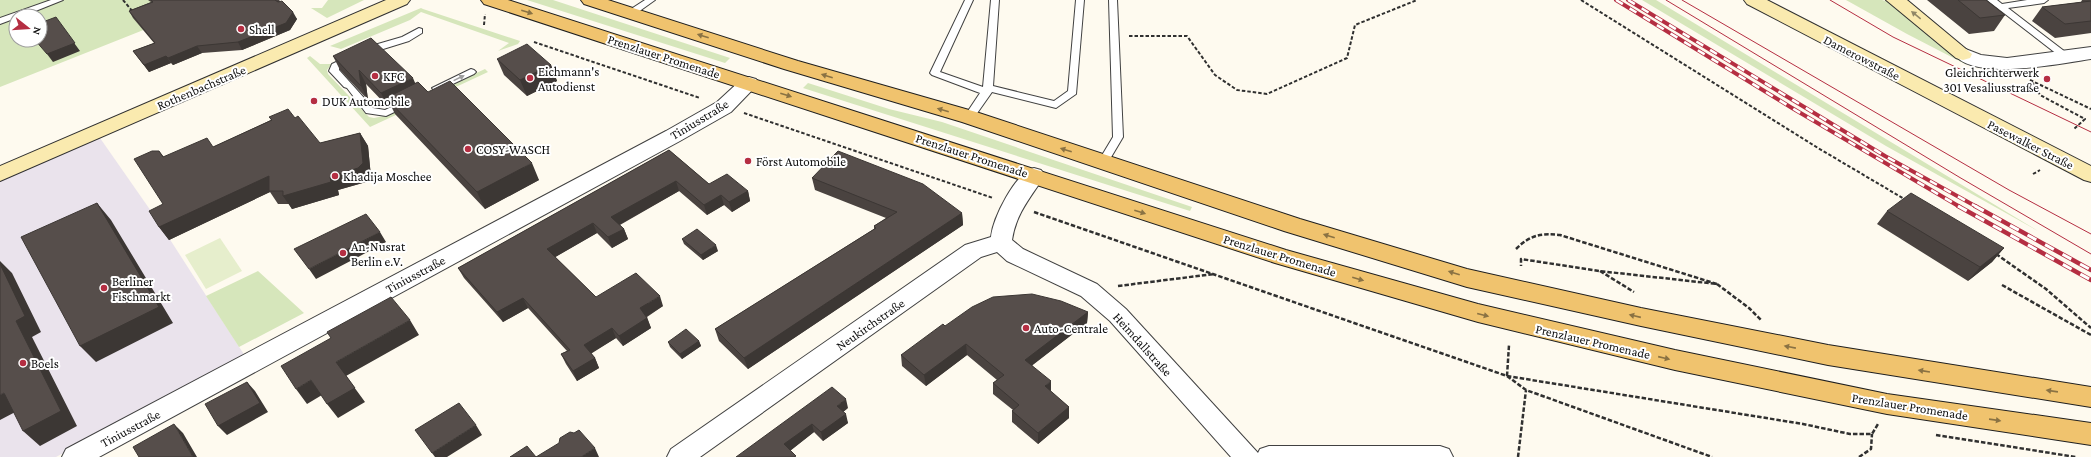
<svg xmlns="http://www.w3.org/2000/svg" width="2091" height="457" viewBox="0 0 2091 457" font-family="'Crimson Pro',serif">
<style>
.industrial{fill:#eae3ec}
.green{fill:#d6e6bb;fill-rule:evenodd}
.pitch{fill:#e6eecc}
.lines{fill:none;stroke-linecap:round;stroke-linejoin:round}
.lane-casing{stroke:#414141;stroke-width:2}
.street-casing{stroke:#414141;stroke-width:2}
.secondary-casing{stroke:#303030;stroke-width:2}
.primary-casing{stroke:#1f1f1f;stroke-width:2}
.path-far1{stroke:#303030;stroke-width:2;stroke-dasharray:3.5 2;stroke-linecap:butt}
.path{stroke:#303030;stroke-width:2.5;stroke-dasharray:4.5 2;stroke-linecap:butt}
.lane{fill:#fff;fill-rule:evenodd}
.street{fill:#fff;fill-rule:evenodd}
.secondary{fill:#faeaaf;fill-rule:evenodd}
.primary{fill:#f0c36e;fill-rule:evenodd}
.tram{stroke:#b52e42;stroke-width:1}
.rail-far1-casing{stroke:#b52e42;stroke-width:4}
.rail-casing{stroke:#b52e42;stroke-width:4.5}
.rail-far1{stroke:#fff;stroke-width:2.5;stroke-dasharray:8;stroke-linecap:butt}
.rail{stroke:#fff;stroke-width:3;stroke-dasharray:10;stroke-linecap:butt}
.wall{fill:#4a4340}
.shaded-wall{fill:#3c3734}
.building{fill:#564e4b;stroke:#3c3734}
.oneway{fill:#8a7243}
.oneway2{fill:#908767}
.oneway3{fill:#9f9f9f}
.poi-dot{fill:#b52e42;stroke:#fff;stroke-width:1.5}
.labels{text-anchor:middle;stroke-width:4;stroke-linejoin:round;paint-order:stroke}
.poi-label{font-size:13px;fill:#0e0e0e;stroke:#fff;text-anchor:start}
.street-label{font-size:13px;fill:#0e0e0e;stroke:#fff}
</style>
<rect width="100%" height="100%" fill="#fefaef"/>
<!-- industrial -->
<path class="industrial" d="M100 138 160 224 245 356 56 457H0V180Z"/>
<!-- green -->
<path class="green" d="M0 0H219L0 87ZM16 16H40V40H16Z
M328 0H364L327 18 311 8H322Z
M527 0H553L730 58 725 63Z
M1642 0H1656L2038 231 1886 146Z
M1846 0C1857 0 1871 0 1882 0 1901 3 1951 50 1967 65L1907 34Z
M421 8 423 9 520 41 518 44 498 51 509 43 421 12 410 20 341 49 330 46Z
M310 56 320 64H332L327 70 328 74 369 117 374 118 384 116 485 69 488 72 370 127 307 58Z
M808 83 889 109 942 122 1192 207 1190 211 803 88Z
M258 271 304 313 239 347 206 296Z"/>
<!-- pitch -->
<path class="pitch" d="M220 238 242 271 206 289 185 255Z"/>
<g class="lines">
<defs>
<path id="lane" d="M51 0H63L23 16H16V18L0 24V18Z
M645 0H655L634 15H628V11Z
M965 0H973L940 72 983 87 991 0H999L993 86 1054 101 1068 91 1076 0H1084L1076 94 1056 108 992 92 973 119H965L964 117 980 93 932 75 930 73Z
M1109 0H1117L1123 137 1107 164 1103 166 1098 162 1113 137Z
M1987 0H1997L2002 4 2027 0H2048L2044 3 2008 8 2068 54 2070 56 2068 58H2062Z
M419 28 422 29V33L409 41 367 54 362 51 371 46 402 37Z
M351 55 354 56 356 58 354 60 339 68V70L373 108 385 110 406 100 411 103 409 105 386 116 366 113 347 88 344 87 329 71 332 64Z
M471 69 474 70 476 72 474 74 440 90H434L432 88Z"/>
<path id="street" d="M2091 47V59C2062 63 1973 82 1954 54L1956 50 1963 48 1981 55 2007 58Z
M749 77 756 79 759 83 731 112 680 141 99 457H62L66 449 666 131 717 102 742 79Z
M1034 168 1041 170 1045 175C1031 197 1016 213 1012 240L1023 249 1097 284 1126 309 1258 453 1260 449 1269 446H1440L1449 449 1453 457H1231L1110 321 1081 296 1007 261 997 252 981 257 700 457H667L671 449 965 245 991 237C993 218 1015 173 1034 168Z"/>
<path id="secondary" d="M386 0H410L407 4 0 181V166Z
M1744 0H1767L2091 166V182L2084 180 1747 4Z
M1886 0H1907L1972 54 1970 58 1963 60 1956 58Z"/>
<path id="primary" d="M481 0H508L1286 250 1478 304 1675 350 1887 394 2091 423V445L1887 414 1675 370 1478 322 1275 263 484 4Z
M581 0H608L798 61 976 112 1300 219 1467 269 1641 308 1828 345 2091 387V407L1828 365 1641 326 1467 287 1284 231 962 122 784 69 584 4Z"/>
</defs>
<!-- lane casing -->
<use href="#lane" class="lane-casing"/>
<!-- street casing -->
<use href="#street" class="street-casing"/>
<!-- secondary casing -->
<use href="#secondary" class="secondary-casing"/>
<!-- primary casing -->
<use href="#primary" class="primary-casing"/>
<!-- path-far1 -->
<path class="path-far1" d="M123 0 133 12
M1581 0 1818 148 1906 200
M484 25 485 14
M1129 36H1187L1215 75 1237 90 1267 94 1347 58 1355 25 1417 0
M534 42 700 98
M2030 80 2091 109
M2032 82 2040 95 2085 119 2074 129
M744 113 993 198
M2033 174 2040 170"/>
<!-- path -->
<path class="path" d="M1034 212 1507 376 1803 424 1850 434H1872L1878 424
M1516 249C1530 235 1541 233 1560 235L1717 284 1599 271 1521 259V266
M1996 254 2046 289 2091 328
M1600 271 1634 292
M1717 284 1749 308 1761 320
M2002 285 2091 335
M1118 286 1214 274
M1507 376 1526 390 1712 457
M1507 376 1509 345
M1936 435 2076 457
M1518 457 1526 390
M1859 457 1871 449 1872 434"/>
<!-- lane -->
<use href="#lane" class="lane"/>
<!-- street -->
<use href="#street" class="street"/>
<!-- secondary -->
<use href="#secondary" class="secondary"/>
<!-- primary -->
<use href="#primary" class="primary"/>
<!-- tram -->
<path class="tram" d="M1666 0 1959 177 2091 254
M1682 0 2009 190 2091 234
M1830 0 1893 37 2091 132"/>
<defs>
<path id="rail-far1" d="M1616 0 1792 108 1960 207
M1628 0 1885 156 1977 207"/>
<path id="rail" d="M1958 206 2091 280
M1975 206 2091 270"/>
</defs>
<!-- rail-far1 casing -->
<use href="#rail-far1" class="rail-far1-casing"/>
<!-- rail casing -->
<use href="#rail" class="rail-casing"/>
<!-- rail-far1 -->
<use href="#rail-far1" class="rail-far1"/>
<!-- rail -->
<use href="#rail" class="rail"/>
</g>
<!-- wall -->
<path class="wall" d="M148 0H279L297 19 290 30 242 50 202 53 173 65 171 63 149 72 133 51 154 43 133 18 129 11 151 2Z
M1927 0H1986L2005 15 1994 31 1969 34Z
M2082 0H2091V33L2055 38 2032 21 2042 7 2082 2H2081Z
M333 56 415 83 428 92 539 180 485 209 395 114 391 106 388 107 366 84 368 100 340 70Z
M497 59 551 65 557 81 527 96 504 75Z
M269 117 320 143 360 133 368 146 371 177 366 182 338 190 339 195 292 209 289 204H278L270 192 169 240 159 227 163 204 159 151 164 157 213 147 271 120Z
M669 150 709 184 748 191 750 201 732 212 724 205 707 215 679 191 620 225 624 229 628 239 612 248 597 233 555 257 596 297 663 306 647 317 651 328 623 346 616 338 591 353 595 358 599 368 577 381 566 364 561 354 567 351 528 308 503 322 464 278 458 268Z
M812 178 962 213 963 225 748 369 719 341 715 329 874 229V226L886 218 815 190Z
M1887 211 2004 248 1992 262 1968 281 1877 224Z
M682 239 718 251 703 260 684 244Z
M1088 312 1087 323 1032 365 1051 392 1069 407V418L1038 444 1012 422V411L1013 410 993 394V383L997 380 967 355 926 386 902 366 901 355 945 326Z
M699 341 701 346 682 359 670 347 668 342Z
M848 408 843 412 848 423 823 441 814 432 790 451 796 457H736Z"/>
<!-- shaded-wall -->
<path class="shaded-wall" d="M293 12 297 19 290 30 242 50 238 42Z
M61 25 80 51 53 62 47 54Z
M197 46 202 53 173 65 168 58Z
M166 56 171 63 149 72 144 65Z
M551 65 557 81 527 96 520 80Z
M359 70 366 84 368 100 361 86Z
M413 78 419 92 386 98 391 106 388 107 381 93Z
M360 133 368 146 371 177 366 182 338 190 339 195 292 209 283 196 330 177Z
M532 163 539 180 485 209 477 192Z
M269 176V191L270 192 169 240 159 227Z
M676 181 679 191 615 227 611 217Z
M748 191 750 201 732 212 729 202Z
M721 195 724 205 707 215 704 205Z
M97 203 111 220 173 323 96 362 80 346Z
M962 213 963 225 748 369 744 358Z
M593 223 597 233 552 259 547 249Z
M624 229 628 239 612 248 608 237Z
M380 232 386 242 360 256 316 279 309 269Z
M716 245 718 251 703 260 701 255Z
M2004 248 1992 262 1968 281 1980 267Z
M0 261 12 273 41 332 32 337 77 426 40 446 23 431 16 321 0 264Z
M660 296 663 306 644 318 640 308Z
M523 298 528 308 503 322 497 312Z
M1088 312 1087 323 1025 371V360Z
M647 318 651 328 623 346 619 336Z
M410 320 419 335 346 376 365 402 338 418 327 404 336 362Z
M612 328 616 338 589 355 584 345Z
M699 341 701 346 682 359 680 354Z
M966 344 967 355 926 386 924 375Z
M595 358 599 368 577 381 573 371Z
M311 380 322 395 307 404 296 389Z
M1051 381V392L1045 386Z
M247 382 255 391 268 412 227 435 218 426Z
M4 393 21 409 0 420V395Z
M846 399 848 408 839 415 837 406Z
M1069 407V418L1038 444V433Z
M846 414 848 423 823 441 821 432Z
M174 424 183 433 197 457H193Z
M812 424 814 432 787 453 784 444Z
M476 425 482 435 447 457H435L432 453Z
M595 448 599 457H581Z"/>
<!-- building -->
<path class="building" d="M151 0H275L278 2 282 1 293 12 286 23 238 42 197 46 168 58 166 56 144 65 133 51 155 43 129 11 153 2Z
M1958 0H1986L2005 15 1980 18Z
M2091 1V21L2065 24 2042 7Z
M56 17 75 43 47 54 35 40H40V23Z
M371 38 413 78 381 93 359 70 361 86 333 56Z
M527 44 551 65 520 80 497 59Z
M450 81 532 163 477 192 386 98 418 82 428 92Z
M288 109 295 118 298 116 320 143 360 133 363 163 358 168 330 177 331 182 283 196V191H269V176L159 227 149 211 163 204 134 159 152 151H159L163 157 207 138 213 147 272 120 269 117Z
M669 150 709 184 727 174 748 191 729 202 721 195 704 205 676 181 611 217 624 229 608 237 593 223 547 249 596 297 636 273 660 296 640 308 647 318 619 336 612 328 584 345 595 358 573 371 561 354 570 350 523 298 497 312 458 268Z
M838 151 923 184 962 213 744 358 715 329 876 228 874 226 897 212 812 178Z
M1911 193 2004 248 1980 267 1887 211Z
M97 203 159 307 80 346 21 237Z
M366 214 380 232 309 269 294 249Z
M697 229 716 245 701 255 682 239Z
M0 264 25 316 16 321 61 411 23 431 4 393 0 395Z
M1032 294 1061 301 1088 312 1025 360 1051 381 1045 386 1069 407 1038 433 1012 411 1019 405 993 383 1004 375 966 344 924 375 901 355 943 324 945 326 972 307 993 297Z
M391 297 410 320 336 362 355 388 327 404 311 380 296 389 281 366 331 338 327 332Z
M686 329 699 341 680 354 668 342Z
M247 382 260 403 218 426 205 404Z
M832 387 846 399 837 406 846 414 821 432 812 424 784 444 796 456 794 457H736Z
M459 403 476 425 432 453 415 430Z
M174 424 193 457H139L133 447Z
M579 430 595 448 581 457H536L559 443 560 438 570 432 574 433Z
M527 446 536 457H510Z"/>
<!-- one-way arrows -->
<defs><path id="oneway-solid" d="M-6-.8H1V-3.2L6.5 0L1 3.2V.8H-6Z"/></defs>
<g class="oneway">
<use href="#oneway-solid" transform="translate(527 12) rotate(17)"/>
<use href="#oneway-solid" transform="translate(703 36) rotate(-162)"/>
<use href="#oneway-solid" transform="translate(827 76) rotate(-163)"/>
<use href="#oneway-solid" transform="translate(786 95) rotate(18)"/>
<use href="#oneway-solid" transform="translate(943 110) rotate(-164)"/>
<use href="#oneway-solid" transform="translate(1066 150) rotate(-163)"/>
<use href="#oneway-solid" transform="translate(1140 212) rotate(18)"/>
<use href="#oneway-solid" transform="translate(1329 236) rotate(-163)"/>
<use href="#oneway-solid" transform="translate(1454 273) rotate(-163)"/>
<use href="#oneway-solid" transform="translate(1358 279) rotate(16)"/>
<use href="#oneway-solid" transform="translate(1483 315) rotate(14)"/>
<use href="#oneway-solid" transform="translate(1635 316) rotate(-167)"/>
<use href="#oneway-solid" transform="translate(1790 347) rotate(-169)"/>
<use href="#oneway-solid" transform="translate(1664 358) rotate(13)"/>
<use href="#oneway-solid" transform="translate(1924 371) rotate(-171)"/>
<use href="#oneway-solid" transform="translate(2052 391) rotate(-172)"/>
<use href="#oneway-solid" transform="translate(1995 420) rotate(8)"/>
</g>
<use class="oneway2" href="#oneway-solid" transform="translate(1916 15) rotate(-141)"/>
<use class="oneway3" href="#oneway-solid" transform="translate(459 78) rotate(-26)"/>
<!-- markers -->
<g class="poi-dot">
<circle cx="241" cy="29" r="4"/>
<circle cx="375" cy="76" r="4"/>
<circle cx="530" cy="78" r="4"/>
<circle cx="2047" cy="79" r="4"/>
<circle cx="314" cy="101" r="4"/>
<circle cx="468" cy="149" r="4"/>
<circle cx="748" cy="161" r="4"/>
<circle cx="335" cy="176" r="4"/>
<circle cx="343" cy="253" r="4"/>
<circle cx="104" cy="288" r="4"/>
<circle cx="1026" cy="328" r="4"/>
<circle cx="23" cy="363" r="4"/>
</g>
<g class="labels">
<!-- poi labels -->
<g class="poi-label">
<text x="249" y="34">Shell</text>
<text x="538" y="76">Eichmann's<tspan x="538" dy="15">Autodienst</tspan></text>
<text x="2039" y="77" text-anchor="end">Gleichrichterwerk<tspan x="2039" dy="15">301 Vesaliusstraße</tspan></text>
<text x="383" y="81">KFC</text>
<text x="322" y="106">DUK Automobile</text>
<text x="476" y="154">COSY-WASCH</text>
<text x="756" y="166">Först Automobile</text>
<text x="343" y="181">Khadija Moschee</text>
<text x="351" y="251">An-Nusrat<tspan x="351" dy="15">Berlin e.V.</tspan></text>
<text x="112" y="286">Berliner<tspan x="112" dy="15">Fischmarkt</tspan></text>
<text x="1034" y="333">Auto-Centrale</text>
<text x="31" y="368">Boels</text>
</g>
<!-- street labels -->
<g class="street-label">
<text transform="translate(664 56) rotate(18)" y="5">Prenzlauer Promenade</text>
<text transform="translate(1862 57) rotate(27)" y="5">Damerowstraße</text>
<text transform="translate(201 87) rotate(-23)" y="5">Rothenbachstraße</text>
<text transform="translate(699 119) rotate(-31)" y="5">Tiniusstraße</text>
<text transform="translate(2031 144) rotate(27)" y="5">Pasewalker Straße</text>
<text transform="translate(972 155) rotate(18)" y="5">Prenzlauer Promenade</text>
<text transform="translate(1280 255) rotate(17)" y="5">Prenzlauer Promenade</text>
<text transform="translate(415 274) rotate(-28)" y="5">Tiniusstraße</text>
<text transform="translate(870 324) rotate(-35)" y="5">Neukirchstraße</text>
<text transform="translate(1593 341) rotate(13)" y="5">Prenzlauer Promenade</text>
<text transform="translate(1143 344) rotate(48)" y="5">Heimdallstraße</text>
<text transform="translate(1910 406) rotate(9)" y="5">Prenzlauer Promenade</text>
<text transform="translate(130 428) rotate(-28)" y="5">Tiniusstraße</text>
</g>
</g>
<!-- north arrow -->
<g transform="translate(28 28) rotate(107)"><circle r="19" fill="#ffffff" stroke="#9f9f9f"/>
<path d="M0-3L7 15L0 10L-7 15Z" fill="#b52e42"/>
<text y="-6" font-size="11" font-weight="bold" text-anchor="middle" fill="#0e0e0e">N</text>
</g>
</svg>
